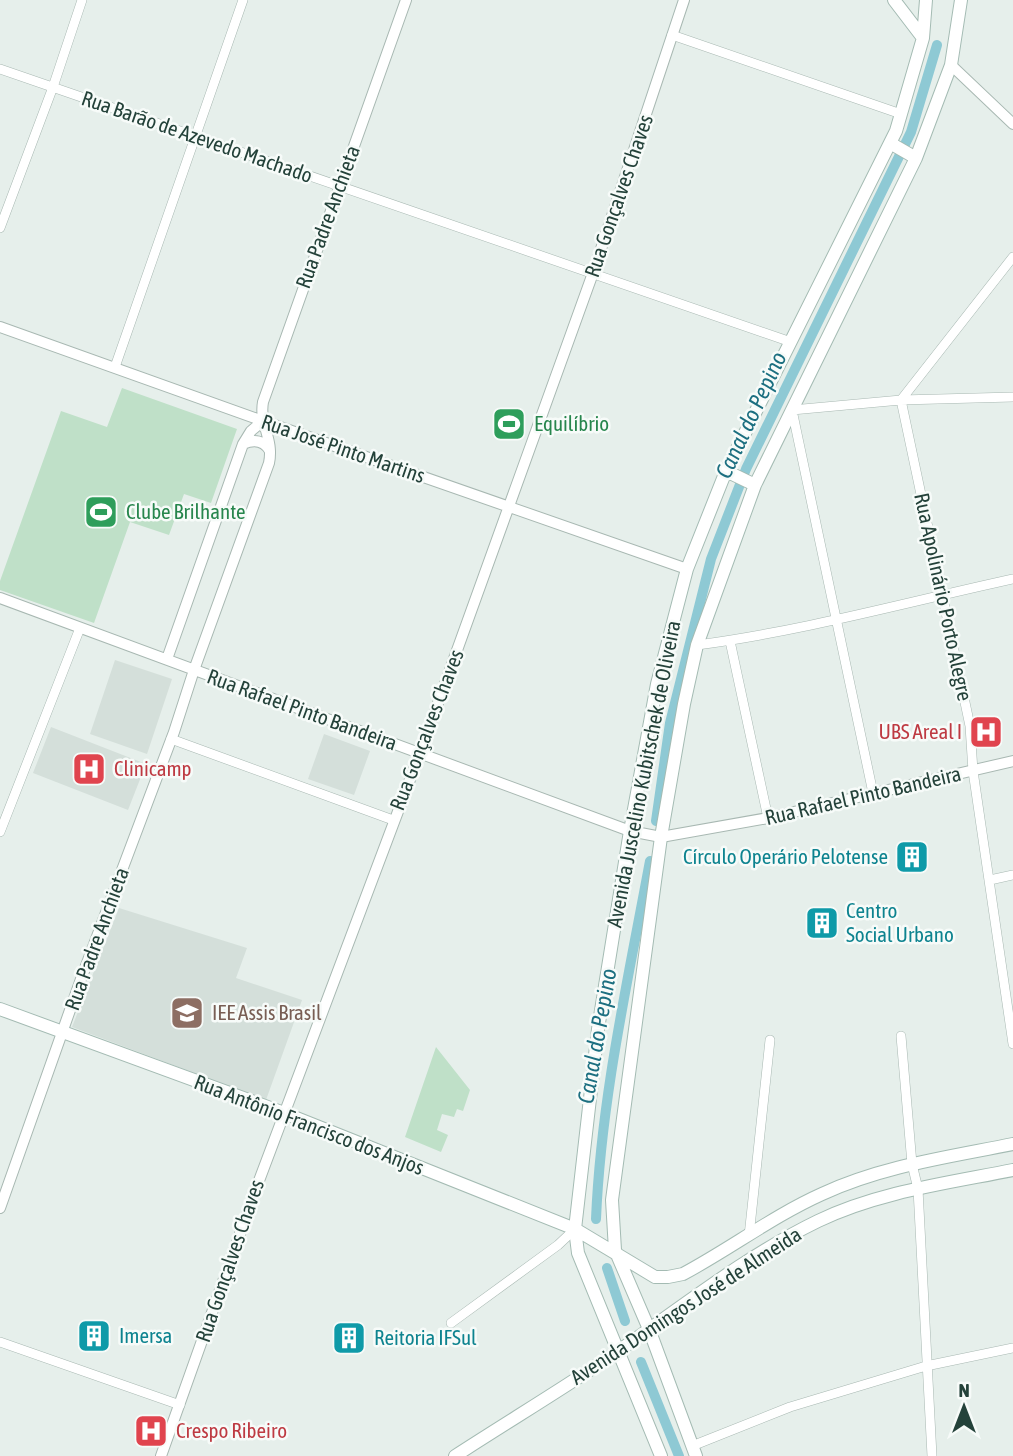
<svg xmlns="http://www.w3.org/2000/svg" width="1013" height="1456" viewBox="0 0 1013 1456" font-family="'Asap Condensed',sans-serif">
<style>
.built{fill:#d4dfda}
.green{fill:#bfe0c8}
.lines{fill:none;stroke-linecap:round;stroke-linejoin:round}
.canal{stroke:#8ec9d4;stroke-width:10}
.minor-casing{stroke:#a8b8b2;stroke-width:10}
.tertiary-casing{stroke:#a8b8b2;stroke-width:12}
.secondary-casing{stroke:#a4bbb3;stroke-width:14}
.minor{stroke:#fff;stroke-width:9}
.tertiary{stroke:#fff;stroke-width:10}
.secondary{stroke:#fff;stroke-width:12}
.labels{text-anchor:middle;stroke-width:5;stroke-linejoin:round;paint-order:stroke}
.street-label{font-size:21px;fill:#24423a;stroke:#f7fbf9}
.leisure-label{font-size:21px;fill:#27864d;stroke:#f7fbf9;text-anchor:start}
.health-label{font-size:21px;fill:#be3a42;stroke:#f7fbf9;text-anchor:start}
.culture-label{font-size:21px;fill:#0d838f;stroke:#f7fbf9;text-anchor:start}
.education-label{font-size:21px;fill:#785e54;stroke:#f7fbf9;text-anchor:start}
.water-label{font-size:23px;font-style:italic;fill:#1c6f80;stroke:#f7fbf9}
</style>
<rect width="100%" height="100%" fill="#e6efeb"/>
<!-- built -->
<path class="built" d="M115 660 172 679 147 754 90 734Z
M51 727 146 764 128 810 33 773Z
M324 734 370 751 354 795 308 779Z
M119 908 247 948 236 978 302 1000 266 1100 72 1027Z"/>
<!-- green -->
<path class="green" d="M122 388 237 429 211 503 184 494 169 535 130 522 94 623 0 590V581L61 411 107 427Z
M436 1047 470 1090 463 1111 457 1109 454 1117 442 1114 437 1130 448 1135 441 1152 405 1137Z"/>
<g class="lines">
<!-- canal -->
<path class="canal" d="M656 821 670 723 711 559 746 469 911 132 937 45
M596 1219C601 1099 628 980 650 861
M607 1268 625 1321
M641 1362 679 1456"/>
<defs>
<path id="minor" d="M672 35 901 114
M0 69 791 342
M0 228 53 87 82 0
M1013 257 901 400 970 726 973 771 1013 1044
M115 367 243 0
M730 641 768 818
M697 645C803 631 908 602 1013 579
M171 739 393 820
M873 793 792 410 901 400 1013 397
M0 832 80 628
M990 880 1013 875
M901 1036 912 1164 918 1189 932 1456
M749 1236 770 1040
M451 1323 558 1245 575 1229
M0 1342 180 1405
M692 1446 790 1407 926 1366 1013 1348"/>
<path id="tertiary" d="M951 65 1013 124
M0 327 263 421 687 569
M243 444C254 439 264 440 270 451
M0 598 630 831 661 837 768 818 1013 761
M167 659 243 444 251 431 263 421
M0 1208 81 979 174 732 194 670 269 463C274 439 259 424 263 402L406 0
M161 1456 257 1186 420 753 593 273 684 0"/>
<path id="secondary" d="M894 0 923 38
M890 143 916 158
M726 471 755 485
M0 1009 284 1113 575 1229 655 1277H668L683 1274C730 1249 773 1216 822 1194 882 1166 949 1157 1013 1144
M455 1456C509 1421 564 1388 617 1352 682 1307 746 1256 818 1221 878 1192 948 1183 1013 1170
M661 1456 578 1253 575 1229 598 1029 630 831 657 684 687 569 726 471 896 131 923 38 926 0
M696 1456 649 1329 615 1250 612 1200 661 837 684 704 697 645 755 485 916 158 951 65 961 0"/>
</defs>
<!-- minor casing -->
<use href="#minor" class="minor-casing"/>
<!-- tertiary casing -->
<use href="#tertiary" class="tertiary-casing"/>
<!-- secondary casing -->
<use href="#secondary" class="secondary-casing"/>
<!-- minor -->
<use href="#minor" class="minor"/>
<!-- tertiary -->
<use href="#tertiary" class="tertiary"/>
<!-- secondary -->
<use href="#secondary" class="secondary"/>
</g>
<!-- icons -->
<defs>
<symbol id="stadium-square" viewBox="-11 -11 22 22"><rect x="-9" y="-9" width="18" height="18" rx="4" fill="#2e9e5b" stroke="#f7fbf9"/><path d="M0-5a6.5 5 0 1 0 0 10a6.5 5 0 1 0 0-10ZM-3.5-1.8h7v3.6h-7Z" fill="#fff"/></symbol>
<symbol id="hospital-square" viewBox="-11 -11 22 22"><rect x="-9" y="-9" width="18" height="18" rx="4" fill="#e0444e" stroke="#f7fbf9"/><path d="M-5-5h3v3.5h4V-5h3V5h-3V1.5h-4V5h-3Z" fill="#fff"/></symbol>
<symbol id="building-square" viewBox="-11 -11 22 22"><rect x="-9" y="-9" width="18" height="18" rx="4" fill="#0f9aa8" stroke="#f7fbf9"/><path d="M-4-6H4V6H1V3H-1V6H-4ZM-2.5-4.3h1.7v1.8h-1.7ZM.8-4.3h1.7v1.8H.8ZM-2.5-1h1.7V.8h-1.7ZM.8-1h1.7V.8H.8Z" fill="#fff"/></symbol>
<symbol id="school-square" viewBox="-11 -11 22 22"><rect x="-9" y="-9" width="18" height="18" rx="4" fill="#8d6e63" stroke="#f7fbf9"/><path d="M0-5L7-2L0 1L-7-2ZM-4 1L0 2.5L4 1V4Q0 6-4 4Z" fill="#fff"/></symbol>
</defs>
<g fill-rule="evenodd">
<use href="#stadium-square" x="490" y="405" width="38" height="38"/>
<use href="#stadium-square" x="82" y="493" width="38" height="38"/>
<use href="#hospital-square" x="967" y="713" width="38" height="38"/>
<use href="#hospital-square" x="70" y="750" width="38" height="38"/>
<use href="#building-square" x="893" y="838" width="38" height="38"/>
<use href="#building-square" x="803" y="904" width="38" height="38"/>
<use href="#school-square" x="168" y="994" width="38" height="38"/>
<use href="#building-square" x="75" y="1317" width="38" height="38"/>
<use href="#building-square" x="330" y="1319" width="38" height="38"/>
<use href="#hospital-square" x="132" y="1412" width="38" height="38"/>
</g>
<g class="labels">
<!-- street labels -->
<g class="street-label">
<text transform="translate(197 137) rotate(19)" y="7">Rua Barão de Azevedo Machado</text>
<text transform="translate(619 196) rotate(-71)" y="7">Rua Gonçalves Chaves</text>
<text transform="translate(328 217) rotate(-70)" y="7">Rua Padre Anchieta</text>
<text transform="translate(343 449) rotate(19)" y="7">Rua José Pinto Martins</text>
<text transform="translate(943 597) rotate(78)" y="7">Rua Apolinário Porto Alegre</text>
<text transform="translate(302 710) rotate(20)" y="7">Rua Rafael Pinto Bandeira</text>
<text transform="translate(427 730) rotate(-69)" y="7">Rua Gonçalves Chaves</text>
<text transform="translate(644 774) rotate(-79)" y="7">Avenida Juscelino Kubitschek de Oliveira</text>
<text transform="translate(863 796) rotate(-13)" y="7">Rua Rafael Pinto Bandeira</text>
<text transform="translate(97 939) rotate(-70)" y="7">Rua Padre Anchieta</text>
<text transform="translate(309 1125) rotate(21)" y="7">Rua Antônio Francisco dos Anjos</text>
<text transform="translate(230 1261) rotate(-71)" y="7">Rua Gonçalves Chaves</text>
<text transform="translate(686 1306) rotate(-33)" y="7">Avenida Domingos José de Almeida</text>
</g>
<!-- leisure labels -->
<g class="leisure-label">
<text x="534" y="431">Equilíbrio</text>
<text x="126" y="519">Clube Brilhante</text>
</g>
<!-- health labels -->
<g class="health-label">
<text x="962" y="739" text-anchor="end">UBS Areal I</text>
<text x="114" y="776">Clinicamp</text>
<text x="176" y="1438">Crespo Ribeiro</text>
</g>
<!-- culture labels -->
<g class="culture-label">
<text x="888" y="864" text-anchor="end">Círculo Operário Pelotense</text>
<text x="846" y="918">Centro<tspan x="846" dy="24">Social Urbano</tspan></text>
<text x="119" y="1343">Imersa</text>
<text x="374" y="1345">Reitoria IFSul</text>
</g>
<!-- education labels -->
<g class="education-label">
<text x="212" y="1020">IEE Assis Brasil</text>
</g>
<!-- water labels -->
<g class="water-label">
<text transform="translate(751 415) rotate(-65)" y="8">Canal do Pepino</text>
<text transform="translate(597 1036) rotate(-80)" y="8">Canal do Pepino</text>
</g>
</g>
<!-- north arrow -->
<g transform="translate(964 1407)" stroke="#f7fbf9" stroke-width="5" paint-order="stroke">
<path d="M0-5L12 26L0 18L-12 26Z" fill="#24423a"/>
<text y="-10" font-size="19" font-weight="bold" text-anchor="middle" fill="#24423a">N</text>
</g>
</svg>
